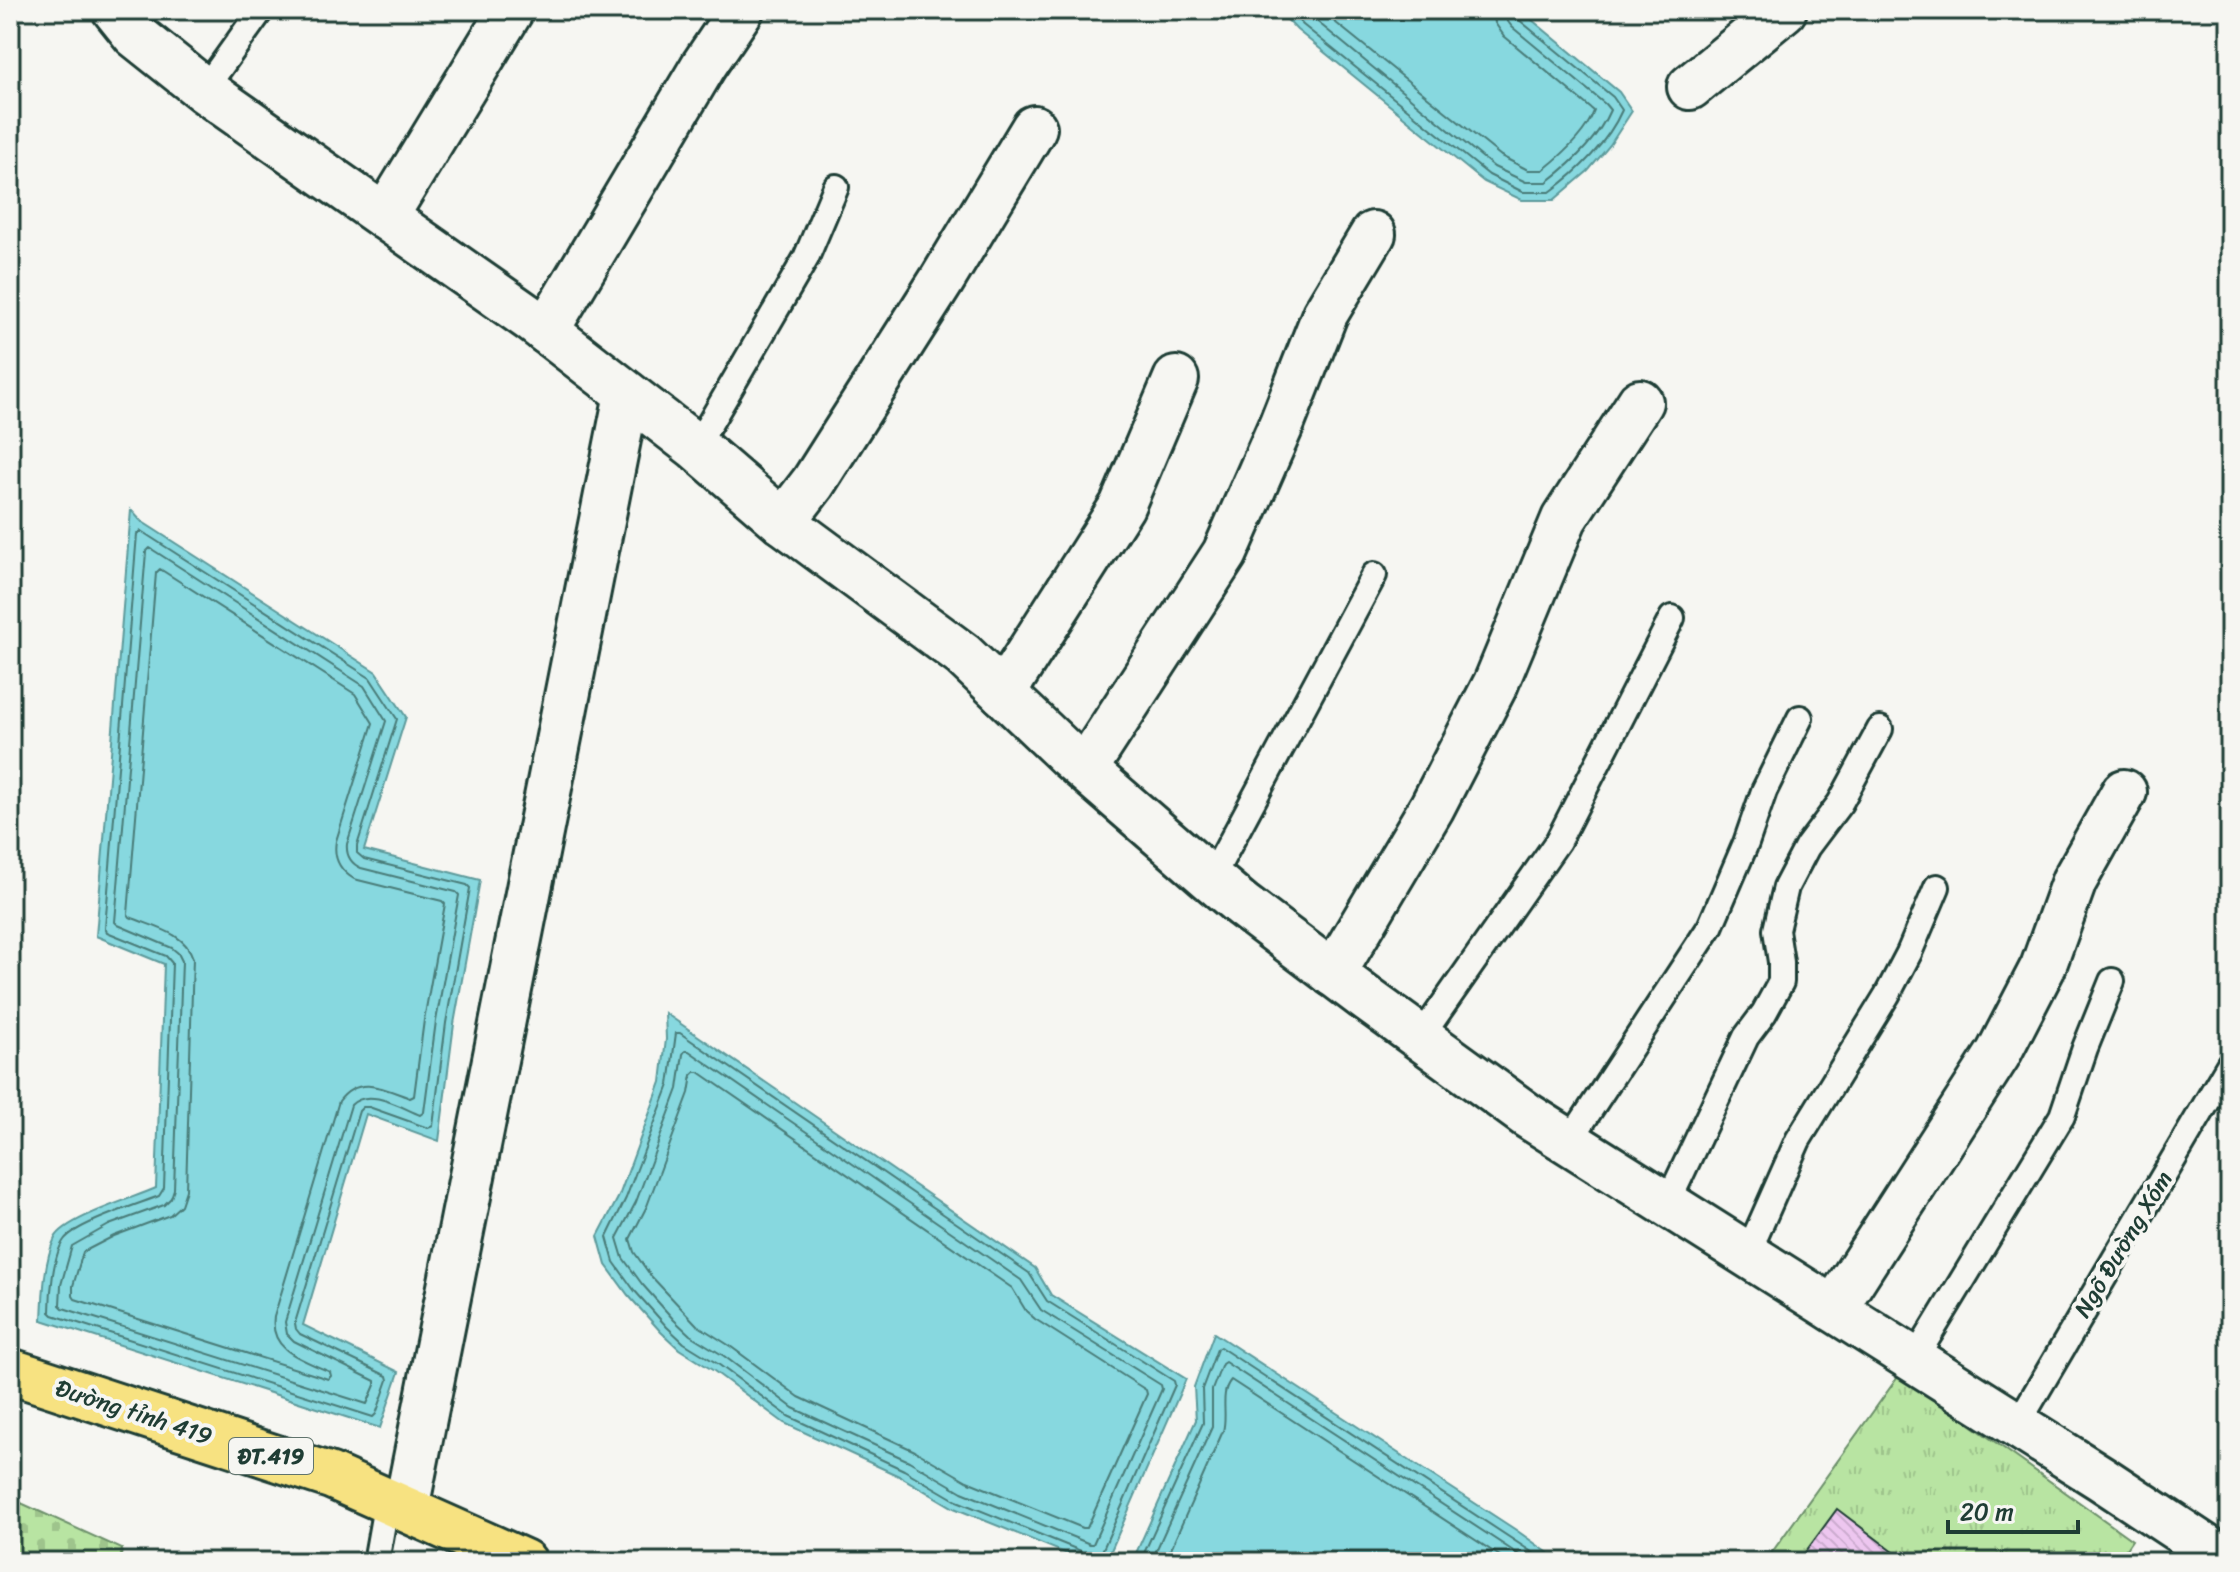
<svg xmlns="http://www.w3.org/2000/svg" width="2240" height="1572" viewBox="0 0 2240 1572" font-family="Sriracha,sans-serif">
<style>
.cemetery{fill:url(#cemetery-stones);stroke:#6c906b;stroke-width:2}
.park{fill:url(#park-tufts);stroke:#6c906b;stroke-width:2}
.water{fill:#87d8df;stroke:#5d9a9b;stroke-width:2}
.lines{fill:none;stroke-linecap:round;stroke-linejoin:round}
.shore{stroke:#497b78;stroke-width:2}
.building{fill:url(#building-back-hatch);stroke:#1f3d34;stroke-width:2}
.service-casing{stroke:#1f3d34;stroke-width:30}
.minor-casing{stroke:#1f3d34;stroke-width:50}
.tertiary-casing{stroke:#1f3d34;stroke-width:50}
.primary-casing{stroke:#1f3d34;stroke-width:50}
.service{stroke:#f6f6f2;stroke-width:24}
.minor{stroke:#f6f6f2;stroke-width:44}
.tertiary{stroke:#f6f6f2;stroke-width:44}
.primary{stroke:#f7e281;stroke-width:44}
.labels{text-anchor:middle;stroke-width:8;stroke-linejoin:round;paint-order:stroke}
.shield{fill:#f6f6f2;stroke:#60746d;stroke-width:2}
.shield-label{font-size:22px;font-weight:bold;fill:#1f3d34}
.street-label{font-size:24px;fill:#1f3d34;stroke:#f6f6f2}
</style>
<defs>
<pattern id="cemetery-stones" width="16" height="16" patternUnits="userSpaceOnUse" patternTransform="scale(2)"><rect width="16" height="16" fill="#b8e4a2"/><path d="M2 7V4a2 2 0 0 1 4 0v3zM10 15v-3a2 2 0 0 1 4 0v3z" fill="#9ec48c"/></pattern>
<pattern id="park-tufts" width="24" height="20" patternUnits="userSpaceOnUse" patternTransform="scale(2)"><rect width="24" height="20" fill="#b8e4a2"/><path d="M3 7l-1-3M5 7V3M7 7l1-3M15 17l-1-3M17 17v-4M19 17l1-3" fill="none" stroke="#9ec48c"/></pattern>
<pattern id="building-back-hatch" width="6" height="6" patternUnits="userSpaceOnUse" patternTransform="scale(2)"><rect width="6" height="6" fill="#edc6ef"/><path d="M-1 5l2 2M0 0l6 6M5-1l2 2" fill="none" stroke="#cbabce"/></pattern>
</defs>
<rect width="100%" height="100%" fill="#f6f6f2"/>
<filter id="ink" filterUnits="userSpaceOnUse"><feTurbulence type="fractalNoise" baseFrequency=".0125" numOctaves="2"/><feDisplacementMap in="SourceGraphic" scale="16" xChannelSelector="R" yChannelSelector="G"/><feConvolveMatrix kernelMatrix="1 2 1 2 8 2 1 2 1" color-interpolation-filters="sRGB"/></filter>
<g filter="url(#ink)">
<!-- cemetery -->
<path class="cemetery" d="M10 1498 122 1549 120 1562H10Z"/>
<!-- park -->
<path class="park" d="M1900 1374 2132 1540 2117 1562H1765Z"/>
<!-- water -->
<path class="water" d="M1278 10H1520L1619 92 1632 111 1610 145 1588 171 1554 200H1522L1484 182 1297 30Z
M131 510 141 521 376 672 406 717 364 850 480 880 454 1024 439 1141 366 1114 303 1325 399 1372 380 1428 42 1320C43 1296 44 1260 55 1238 65 1218 134 1198 156 1188L164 964 96 936Z
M665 1013 1035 1268 1051 1295 1186 1379 1106 1562H1087L954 1508 901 1477 784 1423 714 1371 679 1349 661 1332 628 1295 606 1265 598 1236 619 1196 661 1082 666 1039Z
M1214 1333 1516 1530 1561 1562H1132L1196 1420 1194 1387Z"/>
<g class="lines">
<!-- shore -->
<path class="shore" d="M1289 10 1303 25 1489 175 1523 192H1550C1578 172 1608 142 1622 110L1613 97 1518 19 1515 10
M1303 10 1494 167 1526 182H1547C1571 164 1598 138 1610 110L1605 104 1512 27 1506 19 1505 10
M1320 10 1501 156 1528 170H1543C1562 155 1586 134 1594 111L1504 36 1495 23 1493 10
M141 531 370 678 397 719 357 846V853L364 859 467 885 470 888 446 1023 433 1126 428 1128 369 1107H363L359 1111 295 1323 296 1329 300 1334 387 1376 388 1380 376 1414 373 1417 53 1315 50 1312C50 1294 53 1255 64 1240 75 1224 139 1204 159 1196L164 1188 172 963 166 956 107 932 105 928 137 534Z
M150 548 364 686 386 721 347 844C346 855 350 863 361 868L456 892 459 895 436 1021 424 1112 420 1115C400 1107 369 1087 351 1105L285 1322 287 1334 294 1341 375 1381V1385L367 1404 63 1308 60 1305 61 1285 72 1246 109 1225 164 1205 171 1198 174 1189 182 961 178 953 172 948 118 925 115 922 146 552Z
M160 569 355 694 373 723 336 841C333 858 339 870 354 879L442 901 445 904 424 1020 414 1096 410 1098C385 1089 359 1074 339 1101L274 1317C269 1352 305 1360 330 1372L331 1376 328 1379 75 1299 73 1296V1286L83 1252 114 1236 170 1215 181 1205 186 1190 193 958C185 932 153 927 130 917L128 914 156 573Z
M685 1051H689L1021 1280 1041 1310 1161 1385 1162 1389 1093 1544H1090L962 1492 909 1461 793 1408 724 1356 690 1335 674 1320 642 1284 623 1258 617 1238 636 1202 678 1089 683 1054Z
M695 1072H699L1012 1288 1026 1311 1035 1319 1146 1390 1147 1394 1087 1528H1083L967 1481 915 1451 799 1397 730 1346 697 1325 651 1276 634 1252 630 1239 647 1206 689 1093 692 1075Z
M1087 1562 1086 1556 1081 1551 957 1501 904 1470 788 1416 718 1364 684 1343 667 1327 634 1290 614 1262 607 1237 626 1198 669 1085 676 1033H680L1029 1273 1047 1301 1174 1381 1175 1385 1100 1556 1099 1562
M1140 1562 1203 1423 1202 1389 1217 1349 1220 1347 1547 1562
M1151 1562 1212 1427V1390L1222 1364 1225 1362 1530 1562
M1165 1562 1223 1431C1228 1414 1219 1394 1231 1380L1509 1562"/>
</g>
<!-- building -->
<path class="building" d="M1837 1509 1899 1556 1895 1562H1798Z"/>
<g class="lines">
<defs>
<path id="service" d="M204 90 261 10
M696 447 806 258 836 187
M1211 879 1374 575
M1420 1038 1558 841 1672 618
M1569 1142 1710 927 1746 843 1764 791 1800 718
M1667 1204 1746 1037 1764 1013 1781 982V962L1776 930 1786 887 1807 847 1840 803 1880 729
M1747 1255 1798 1140 1887 995 1909 953 1937 887
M1914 1360 2062 1116 2085 1048 2112 981
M2017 1425 2230 1063
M376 1562 387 1500"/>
<path id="minor" d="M1690 87 1784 10
M385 217 511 10
M546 331 704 65 741 10
M783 522 813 483 942 280 1034 128
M1003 693 1122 506 1176 379
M1085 769 1225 553 1282 423 1325 314 1373 234
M1333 974 1432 807 1496 683 1564 519 1640 402
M1834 1309 1998 1054 2043 967 2074 881 2124 792
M406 1509 627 394"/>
<path id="tertiary" d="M115 10 135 35 204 90 532 320 696 447 783 522 963 655 1068 755 1211 879 1242 905 1364 997 1528 1116 2101 1478 2228 1562"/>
<path id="primary" d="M10 1371 331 1476 524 1562"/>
</defs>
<!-- service casing -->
<use href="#service" class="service-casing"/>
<!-- minor casing -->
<use href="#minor" class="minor-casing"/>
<!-- tertiary casing -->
<use href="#tertiary" class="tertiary-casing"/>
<!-- primary casing -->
<use href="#primary" class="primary-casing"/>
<!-- service -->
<use href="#service" class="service"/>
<!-- minor -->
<use href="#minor" class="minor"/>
<!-- tertiary -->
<use href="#tertiary" class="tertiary"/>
<!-- primary -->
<use href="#primary" class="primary"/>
</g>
</g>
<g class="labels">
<!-- shield labels -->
<rect class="shield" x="229" y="1438" width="84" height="36" rx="6"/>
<g class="shield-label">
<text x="271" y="1464">ĐT.419</text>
</g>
<!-- street labels -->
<g class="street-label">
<text transform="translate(2123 1244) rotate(-59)" y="8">Ngõ Đường Xóm</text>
<text transform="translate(134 1412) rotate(18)" y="8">Đường tỉnh 419</text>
</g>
</g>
<!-- margin -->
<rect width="2240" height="1572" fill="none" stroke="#f6f6f2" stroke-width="40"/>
<rect x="20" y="20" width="2200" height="1532" fill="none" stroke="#1f3d34" stroke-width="3" filter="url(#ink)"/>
<!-- scale -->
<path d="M1948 1520v12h130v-12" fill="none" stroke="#1f3d34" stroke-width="4"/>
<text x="1960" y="1520" font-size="24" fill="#1f3d34" stroke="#f6f6f2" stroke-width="6" paint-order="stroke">20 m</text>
</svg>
